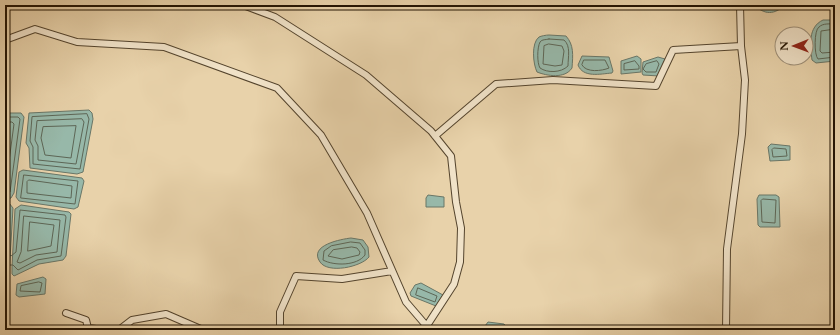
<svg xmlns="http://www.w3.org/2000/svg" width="840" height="335" viewBox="0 0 840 335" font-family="Cardo,serif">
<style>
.water{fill:#97b8a9;stroke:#697667}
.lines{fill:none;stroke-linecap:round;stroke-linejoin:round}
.shore{stroke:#5d6656;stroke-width:1}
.street-casing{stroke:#54442d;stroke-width:8}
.street{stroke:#f0e2c8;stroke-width:6}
</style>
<rect width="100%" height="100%" fill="#e8d2aa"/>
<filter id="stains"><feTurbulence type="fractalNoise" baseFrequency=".005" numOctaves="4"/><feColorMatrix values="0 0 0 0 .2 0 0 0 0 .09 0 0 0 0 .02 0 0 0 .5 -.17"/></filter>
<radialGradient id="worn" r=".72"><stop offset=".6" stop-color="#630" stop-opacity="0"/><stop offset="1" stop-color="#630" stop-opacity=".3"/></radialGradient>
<!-- water -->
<path class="water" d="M754 5H785C774 15 765 15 754 5Z
M823 20H835V61L816 63 812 60C810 45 808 27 823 20Z
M549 35 566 36C574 45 573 55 572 68 565 79 547 76 537 72 533 64 531 43 539 37 541 36 546 35 549 35Z
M582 56 609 57 613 71 612 73C600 74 583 78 578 65Z
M637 56 641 59V72L621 74V61Z
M658 57 665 59 659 76 643 75 642 73 643 62Z
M89 110 92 113 93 119 83 172 77 174 30 168 29 148 26 143 29 113Z
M5 113H21L24 117 14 193 11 198 5 200Z
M771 144 790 146V160L770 161 768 147Z
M23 170 82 178 84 181 78 207 74 209 19 201 16 197 19 172Z
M428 195 444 197V207H426V198Z
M759 195H776L779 197 780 227H760L758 225 757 199Z
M9 203 13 208 8 294 5 298V204Z
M21 205 69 212 71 214 66 256 63 260 39 264 14 276 12 274V267L15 209Z
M351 238 363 240 368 247 369 257C361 267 328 274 320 262 308 245 342 239 351 238Z
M43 277 46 279 45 294 19 297 16 295 17 284Z
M421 283 443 295 436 306 411 296 410 293 415 285Z
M488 322 504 324 509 330H482Z"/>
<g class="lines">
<!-- shore -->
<path class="shore" d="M835 24C830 24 823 23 819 27 814 30 814 55 818 59L835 57
M835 29 821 31 820 51 822 53 835 52
M549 39 564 40C571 46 568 57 568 66 561 73 547 73 540 68 537 63 537 48 540 42 542 39 546 40 549 39Z
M549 44 562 46 564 51 562 65 555 66 543 64 544 46Z
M584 60H605L609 68C602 71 586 73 582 65Z
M635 61 639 66V69L624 70V64Z
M657 61 659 64 656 72H646L643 69 646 64Z
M87 114 89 119 80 169 33 164V147L30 141 32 117Z
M5 117H18L20 119 10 192 5 196
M82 119 84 122 76 164 38 160V146L35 140 37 121Z
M5 122H12L14 124 5 191
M76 126 71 158 45 155 41 138 43 127Z
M774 148 786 149 787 156 773 157 772 150Z
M24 175 78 181 75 204 21 198Z
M29 180 72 186 71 198 27 193V182Z
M763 199 776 200 775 223 762 222 761 201Z
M5 208 8 210 6 251 11 256 16 252 20 210 65 215 66 217 61 256 37 260 18 270 13 265H9L6 268 5 281
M24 216 60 220 57 252 36 255 20 263 17 262 21 252Z
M30 222 54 225 51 246 28 251Z
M351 242 360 243 365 250V255C357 266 334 266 323 260L324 251 331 246Z
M352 247 357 248 360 252 359 255 342 259 328 256 333 250Z
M39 282 42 283 40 292 20 291 21 286Z
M418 288 437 296 435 302 416 295Z"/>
<defs>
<path id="street" d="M243 5 275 17 366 75 431 131 451 156 456 202 461 228 460 262 454 284 426 327
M5 40 35 29 77 42 164 47 277 88 321 135 367 213 406 302 430 330
M435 136 496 84 553 80 656 86 673 50 741 46
M66 313 86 320 88 328 104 330
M119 330 132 320 166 314 203 330
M280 330V312L296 276 342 279 392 271
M726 330 727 249 742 134 745 80 741 46 740 5"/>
</defs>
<!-- street casing -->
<use href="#street" class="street-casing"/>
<!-- street -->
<use href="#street" class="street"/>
</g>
<!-- margin -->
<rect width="840" height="335" fill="none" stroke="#e8d2aa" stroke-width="20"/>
<rect x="6" y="6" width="828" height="323" fill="none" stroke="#231403" stroke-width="2"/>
<rect x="10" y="10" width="820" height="315" fill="none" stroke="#231403"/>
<!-- north arrow -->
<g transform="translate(794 46) rotate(269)"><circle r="19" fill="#f0e2c8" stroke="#9e9079"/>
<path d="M0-3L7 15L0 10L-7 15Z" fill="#8f2418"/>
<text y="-6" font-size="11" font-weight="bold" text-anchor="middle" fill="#231403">N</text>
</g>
<rect width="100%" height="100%" filter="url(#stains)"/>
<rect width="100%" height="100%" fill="url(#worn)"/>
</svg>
